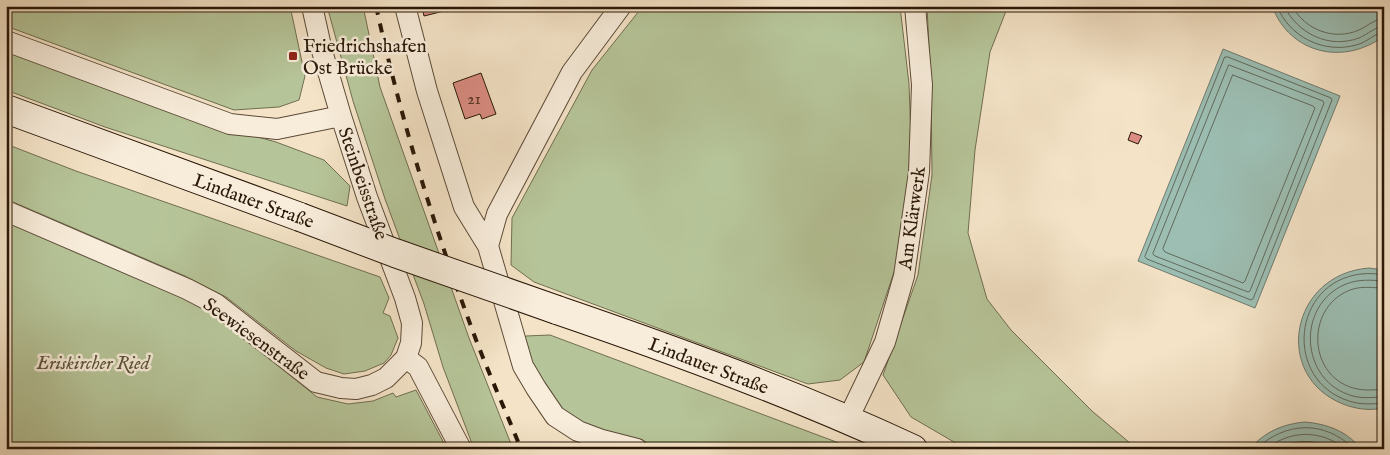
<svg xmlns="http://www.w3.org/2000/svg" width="1390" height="455" viewBox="0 0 1390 455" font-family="'IM FELL English',serif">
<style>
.green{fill:#b6c599;stroke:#706e50}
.water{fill:#9cbeb3;stroke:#6e7b6e}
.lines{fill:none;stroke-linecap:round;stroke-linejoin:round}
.shore{stroke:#626a5d;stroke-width:1}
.building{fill:#db8c82;stroke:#291707}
.minor-casing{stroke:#5c4a37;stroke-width:22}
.secondary-casing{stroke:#291707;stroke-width:30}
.minor{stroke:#f8eddb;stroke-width:20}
.secondary{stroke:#f8eddb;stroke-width:28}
.rail{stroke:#291707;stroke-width:4;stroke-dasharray:9 9;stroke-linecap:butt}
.secondary-bridge-casing{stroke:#291707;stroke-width:30;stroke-linecap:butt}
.secondary-bridge{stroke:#f8eddb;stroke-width:28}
.poi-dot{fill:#8f2418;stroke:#f8eddb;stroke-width:2}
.labels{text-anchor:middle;stroke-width:5;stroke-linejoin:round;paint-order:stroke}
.number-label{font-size:16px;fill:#563426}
.poi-label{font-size:19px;fill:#291707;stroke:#f8eddb;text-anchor:start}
.street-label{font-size:19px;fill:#291707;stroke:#f8eddb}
.park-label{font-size:19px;font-style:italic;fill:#5a543a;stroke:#f8eddb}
</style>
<rect width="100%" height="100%" fill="#f4e3c7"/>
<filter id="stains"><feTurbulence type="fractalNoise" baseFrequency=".004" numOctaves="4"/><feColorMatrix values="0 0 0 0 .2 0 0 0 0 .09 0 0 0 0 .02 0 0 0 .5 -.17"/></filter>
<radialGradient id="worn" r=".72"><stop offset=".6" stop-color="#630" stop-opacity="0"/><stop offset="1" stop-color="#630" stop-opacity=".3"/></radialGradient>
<!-- green -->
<path class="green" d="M6 6H290L305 76 299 100 279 107 234 110 6 26Z
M327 6H363L380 87 469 338 513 449H474L443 367 424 304 385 199 353 101Z
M643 6H900L909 84 912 166 895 269 864 362 840 380 808 384 534 282 511 265 512 218 592 70Z
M927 6H1008L990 52 975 150 968 233 987 299 1011 330 1092 411 1137 449H966L911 417 883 375 918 275 932 175 931 88Z
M6 45 225 128 276 142 324 160 350 186 347 206 105 127 6 90Z
M6 144 76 171 380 277 389 298 383 313 390 316 398 338 391 355 384 363 365 371 344 374 326 368 296 351 226 297 185 276 6 199Z
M6 220 189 298 224 321 317 397 348 404 373 401 393 393 396 397 416 390 447 449H6Z
M550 335 855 449H651L602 436 559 414 521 349 526 336Z"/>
<!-- water -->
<path class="water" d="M1272 6H1384V36C1344 66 1290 54 1272 6Z
M1223 49 1340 96 1255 308 1138 261Z
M1369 268 1384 270V408C1370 411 1355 409 1343 404 1272 376 1290 274 1369 268Z
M1305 422C1327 424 1347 431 1361 449H1250C1264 432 1283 424 1305 422Z"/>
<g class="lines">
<!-- shore -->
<path class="shore" d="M1277 6C1289 37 1324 54 1356 45 1366 43 1375 33 1384 32
M1284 6C1298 34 1329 49 1359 38 1368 34 1375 27 1384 26
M1292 6C1305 30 1334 41 1359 30 1368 26 1374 19 1384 19
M1225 57H1228L1331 98 1332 100 1253 299 1251 300 1147 259 1145 257Z
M1229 65 1323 101 1324 103 1250 291 1248 292 1155 256 1153 254Z
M1233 75 1313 106 1315 108 1245 281 1243 283 1165 252 1163 249Z
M1384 274C1376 274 1368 273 1361 274 1292 282 1283 380 1349 401 1361 405 1372 404 1384 403
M1384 281C1370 280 1359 279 1346 284 1295 305 1300 382 1353 396 1364 399 1373 397 1384 397
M1384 288C1373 288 1364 286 1353 289 1306 304 1306 374 1353 388 1364 391 1373 390 1384 389
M1256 449C1286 421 1325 420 1354 449
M1266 449C1290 430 1321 429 1345 449
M1278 449C1296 439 1315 439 1333 449"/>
</g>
<!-- building -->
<path class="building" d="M422 6H464L424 16Z
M481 73 496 114 482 119 480 114 465 119 453 83Z
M1131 132 1142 136 1138 144 1128 140Z"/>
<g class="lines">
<defs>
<path id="minor" d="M405 6 427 91 464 207 488 246
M621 6 572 72 497 214 488 246 523 366 536 388 555 416 578 431 602 440 637 449
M6 41 230 124 277 129 341 116
M6 211 187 289 216 304 316 382 341 388 356 389 372 385 386 378 406 358 411 343 412 323 405 298 367 197 341 116 322 51 312 6
M406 358 418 367 461 449
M848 419 885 342 904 276 919 172 922 85 915 6"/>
<path id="secondary" d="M6 109 300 217
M557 310C677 351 797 395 913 449"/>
</defs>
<!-- minor casing -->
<use href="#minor" class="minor-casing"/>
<!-- secondary casing -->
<use href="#secondary" class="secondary-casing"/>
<!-- minor -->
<use href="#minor" class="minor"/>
<!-- secondary -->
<use href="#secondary" class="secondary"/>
<!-- rail -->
<path class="rail" d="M376 6C400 116 433 224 472 329 487 370 505 409 521 449"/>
<defs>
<path id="secondary-bridge" d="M300 217 395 253 557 310"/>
</defs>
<!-- secondary-bridge casing -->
<use href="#secondary-bridge" class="secondary-bridge-casing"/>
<!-- secondary-bridge -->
<use href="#secondary-bridge" class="secondary-bridge"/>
</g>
<!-- markers -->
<rect class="poi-dot" x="288" y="51" width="10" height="10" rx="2.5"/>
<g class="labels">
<!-- number labels -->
<g class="number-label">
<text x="474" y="104">21</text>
</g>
<!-- poi labels -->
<g class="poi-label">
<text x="303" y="52">Friedrichshafen<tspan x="303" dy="22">Ost Brücke</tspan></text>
</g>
<!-- street labels -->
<g class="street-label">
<text transform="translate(364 183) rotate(71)" y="7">Steinbeisstraße</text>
<text transform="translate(254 200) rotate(20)" y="7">Lindauer Straße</text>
<text transform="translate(911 218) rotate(-82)" y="7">Am Klärwerk</text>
<text transform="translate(257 338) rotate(36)" y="7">Seewiesenstraße</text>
<text transform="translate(709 365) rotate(21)" y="7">Lindauer Straße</text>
</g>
<!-- park labels -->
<g class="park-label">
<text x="93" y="369">Eriskircher Ried</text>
</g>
</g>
<!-- margin -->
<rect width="1390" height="455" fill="none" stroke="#f4e3c7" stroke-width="25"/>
<rect x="8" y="8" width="1375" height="440" fill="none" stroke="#291707" stroke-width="2.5"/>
<rect x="12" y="12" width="1365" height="430" fill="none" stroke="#291707"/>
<rect width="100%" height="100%" filter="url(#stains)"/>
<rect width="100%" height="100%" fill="url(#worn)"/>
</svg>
